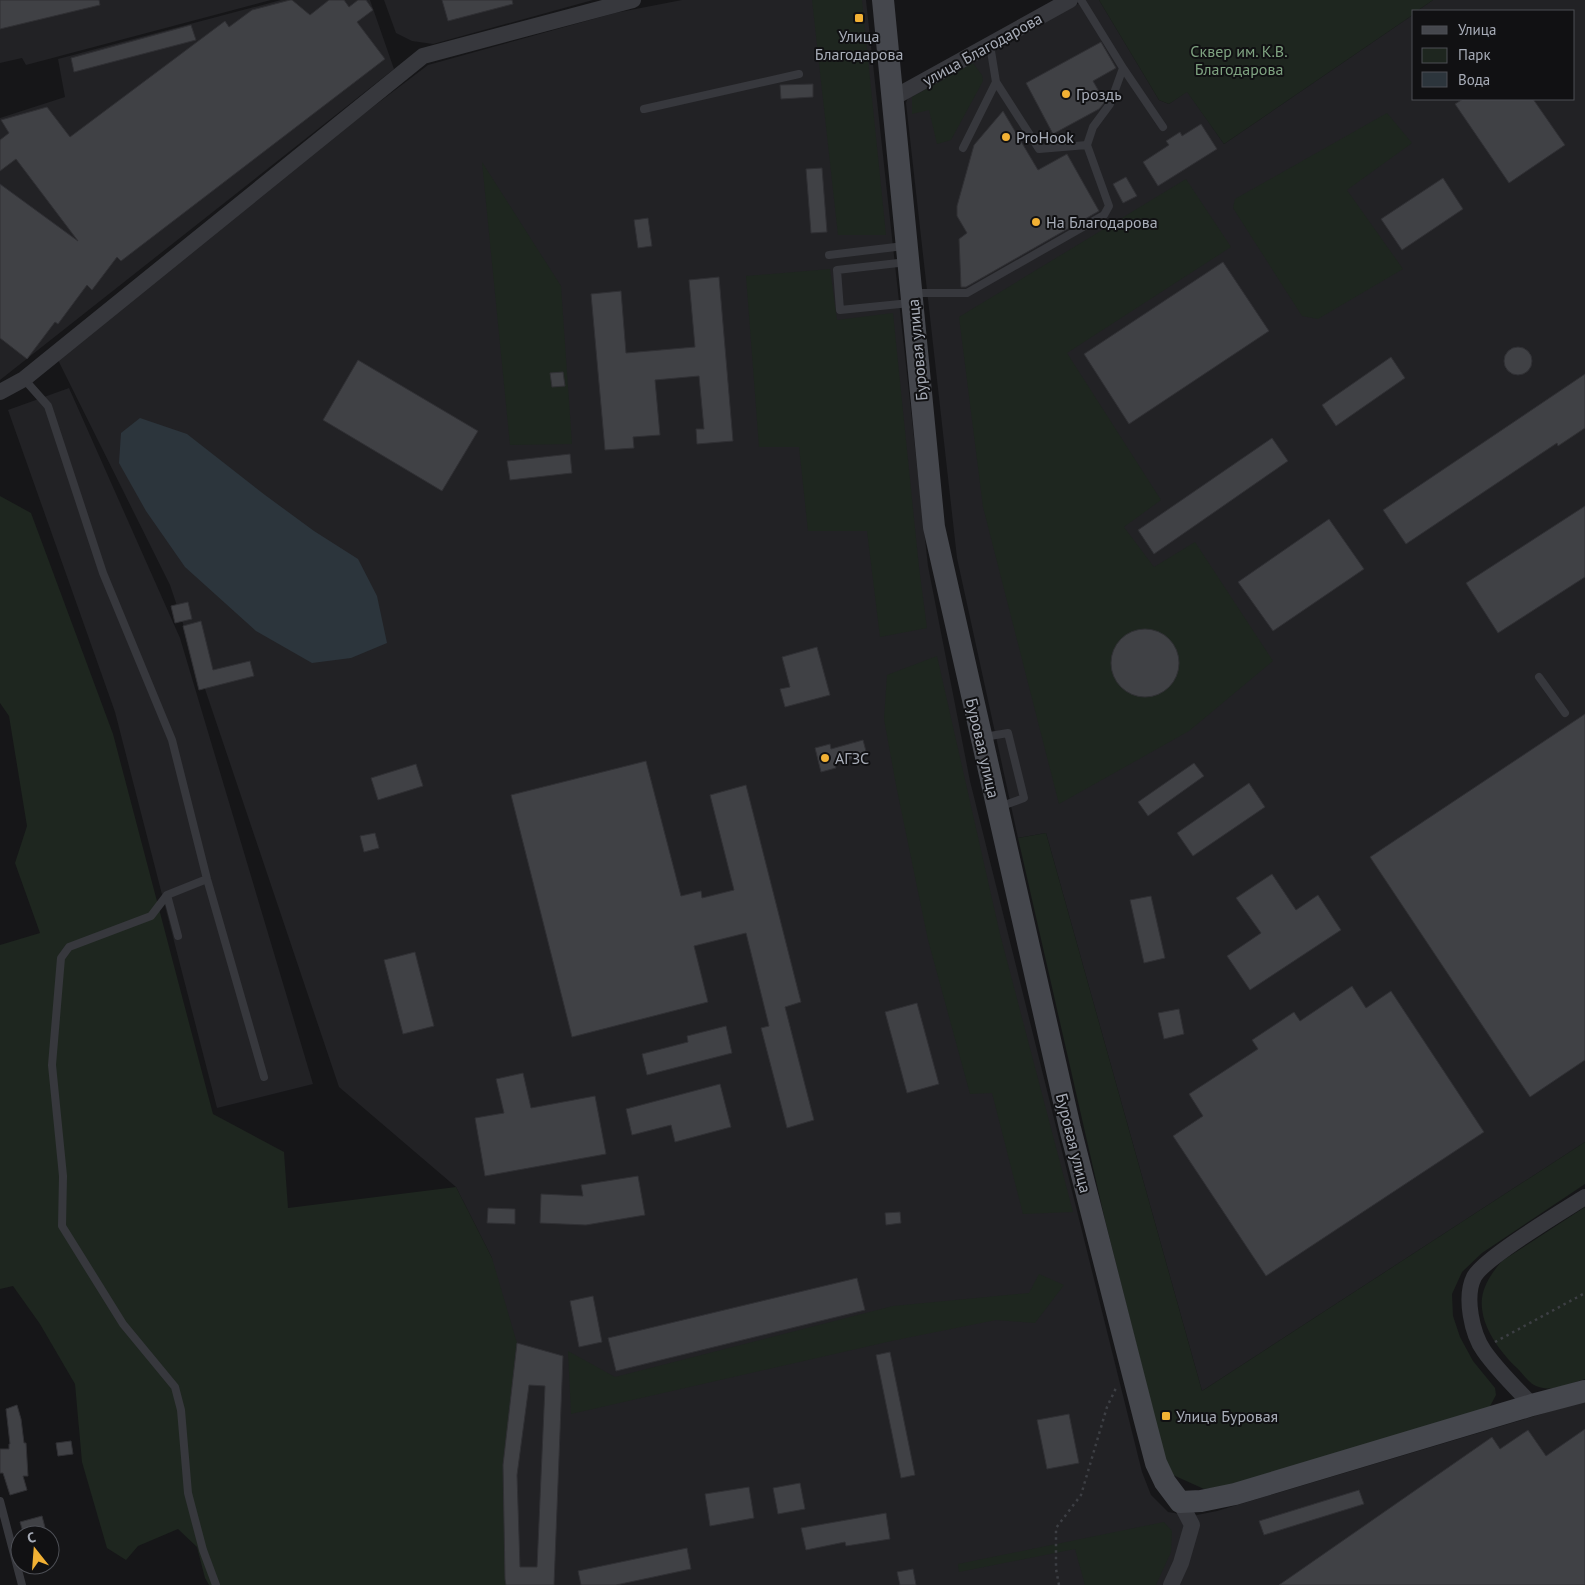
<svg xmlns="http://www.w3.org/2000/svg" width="1585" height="1585" viewBox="0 0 1585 1585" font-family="'PT Sans',sans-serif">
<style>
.built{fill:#222225}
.green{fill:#1e261f}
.water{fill:#2c353c}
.building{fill:#404145;stroke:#303034;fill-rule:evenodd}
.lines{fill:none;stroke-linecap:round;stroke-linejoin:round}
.path{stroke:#3d3f44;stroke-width:2.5;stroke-dasharray:2.5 4;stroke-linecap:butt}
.service{stroke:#37383d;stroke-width:8}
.minor{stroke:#37383d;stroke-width:16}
.secondary{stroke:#45474d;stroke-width:22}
.poi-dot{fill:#f2b134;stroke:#111113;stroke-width:2}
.labels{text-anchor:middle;stroke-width:4;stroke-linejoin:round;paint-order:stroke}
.poi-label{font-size:16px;fill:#a8adb8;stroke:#111113;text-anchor:start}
.street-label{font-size:16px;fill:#a8adb8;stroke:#111113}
.park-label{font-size:16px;fill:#7fa381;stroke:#111113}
</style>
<rect width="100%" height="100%" fill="#161618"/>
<!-- built -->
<path class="built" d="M0 0H271L26 65 22 58 0 63Z
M281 0H370L394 69 0 380V118L65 97 58 59Z
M384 0H593L433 44 412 41 396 33Z
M682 0H866L928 566 970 781 1142 1472 1151 1495 1168 1512 1192 1516 1217 1511 1585 1401V1585H506L503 1465 492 1258 456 1187 339 1087 170 585 53 350 428 65 615 13Z
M1085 0H1099L1159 100 1169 104 1187 91 1224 144 1414 14V99H1574V11H1417L1433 0H1585V1142L1202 1391 1046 833 1018 838 957 558 906 103 908 97 915 91Z
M69 388 180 638 313 1084 217 1108 115 712 8 410Z"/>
<!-- green -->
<path class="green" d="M812 0H862L886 235H838Z
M1099 0H1433L1417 11H1414V14L1224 144 1187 92 1169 104 1159 100Z
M973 63 982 75 983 81 951 140 937 144 929 110 912 114V97Z
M1387 113 1412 143 1347 190 1403 269 1318 319 1302 316 1233 208 1235 199Z
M482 162 561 286 572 444 510 445Z
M1186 179 1231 247 1067 353 1161 500 1124 527 1154 567 1195 542 1273 661 1189 731 1059 804 983 507 959 317Z
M830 269 837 320 893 313 919 567 927 628 880 637 867 531H808L799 447H759L746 276Z
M0 496 31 513 113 734 213 1114 284 1152 288 1208 456 1187 492 1258 517 1343 503 1465 506 1585H209L205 1578 197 1547 178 1529 138 1546 126 1560 107 1548 82 1462 75 1384 40 1324 13 1286 0 1289V945L40 933 15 863 27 826 9 716 0 703Z
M937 656 1000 934 1073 1212 1023 1214 992 1093 970 1094 928 940 896 785 884 719 887 675Z
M1046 833 1202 1391 1585 1142V1184L1482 1253 1462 1272 1452 1294 1453 1316 1460 1337 1473 1361 1495 1388 1496 1395 1489 1408 1229 1486 1204 1489 1173 1475 1165 1458 1105 1220 1018 838Z
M1585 1207V1379C1571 1383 1551 1393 1536 1386 1530 1384 1522 1373 1517 1368 1499 1351 1479 1324 1482 1298 1484 1284 1493 1271 1502 1261Z
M1039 1274 1064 1285 1035 1323 996 1320 896 1340 571 1414 568 1351 615 1377 893 1306 1029 1293Z
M1164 1522 1172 1531 1171 1552 1156 1585H1085L1075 1549 959 1572 958 1564Z"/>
<!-- water -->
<path class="water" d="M140 418 187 434 265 495 314 531 358 559 377 596 387 643 351 658 312 663 256 631 185 567 146 511 119 463 121 433Z"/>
<!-- building -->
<path class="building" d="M0 0H99L100 5 0 29Z
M290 0H292L310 15 329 0H344L349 7 358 0H366L373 10 357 22 385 59 121 261 117 257 92 290 87 285 58 324 55 322 27 359 0 338V184L78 241 16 159 0 171V140L9 133 1 120 47 107 70 137 225 21 229 27 252 10Z
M442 0H512L513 4 448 21Z
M191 25 196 40 74 72 71 58Z
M1101 42 1116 68 1093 81 1105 102 1099 109 1053 134 1026 83Z
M813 84V97L781 99 780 85Z
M1463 99H1533L1565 145 1509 183 1455 104Z
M1003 111 1038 170 1067 154 1099 211 966 287H961L959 239 967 233 957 216V206L974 145Z
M1201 124 1217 149 1158 186 1143 162 1169 145 1166 141 1180 132 1182 136Z
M822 168 827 232 811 233 806 169Z
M1126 177 1137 196 1123 203 1113 184Z
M1443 178 1463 209 1402 250 1381 219Z
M648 218 652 246 638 248 634 220Z
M1223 262 1269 331 1129 424 1084 354Z
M719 277 733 441 697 444 696 429H704L699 376 655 380 660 435 633 437 634 448 605 450 591 294 621 291 626 353 695 347 689 280Z
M1504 361a14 14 0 1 1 28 0a14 14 0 1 1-28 0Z
M1391 357 1405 378 1336 426 1322 405Z
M358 360 478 431 442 491 323 420Z
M563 372 565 386 552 387 550 373Z
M1585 374V428L1558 446 1557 443 1406 544 1383 510Z
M1272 438 1288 461 1154 554 1138 530Z
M570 454 572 473 510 480 507 461Z
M1585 506V577L1498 633 1466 583Z
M1329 519 1364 569 1273 631 1238 582Z
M188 602 192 619 175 623 171 606Z
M201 621 213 670 250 661 254 676 199 690 183 626Z
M1111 663a34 34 0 1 1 68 0a34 34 0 1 1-68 0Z
M817 647 830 695 785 707 780 689 790 687 782 657Z
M1585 714V1060L1530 1097 1370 857Z
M863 740 867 755 834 763 836 768 821 772 815 748 830 744 831 749Z
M646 761 681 896 701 891 702 898 734 890 710 795 746 785 801 1002 785 1007 814 1120 787 1128 761 1028 769 1026 746 933 694 946 708 1002 572 1037 511 795Z
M1194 763 1204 776 1148 816 1138 802Z
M416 764 423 786 378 800 371 778Z
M1249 783 1265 807 1193 856 1177 833Z
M375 833 379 848 364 852 360 836Z
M1272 874 1296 910 1318 895 1341 930 1250 990 1227 956 1261 933 1236 898Z
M1151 896 1165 958 1144 963 1130 900Z
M415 952 434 1026 403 1034 384 960Z
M1352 986 1366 1008 1391 991 1484 1132 1266 1276 1173 1136 1203 1116 1189 1094 1258 1049 1252 1040 1294 1012 1300 1021Z
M917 1003 939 1084 907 1093 885 1012Z
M1179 1009 1184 1034 1164 1039 1158 1013Z
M726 1026 732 1053 647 1075 642 1054 688 1042 687 1036Z
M523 1073 531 1108 595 1096 606 1154 485 1176 475 1118 504 1113 496 1079Z
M720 1084 731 1127 675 1142 671 1125 632 1135 626 1109Z
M638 1176 645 1215 586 1225 540 1223 541 1194 583 1196 581 1185Z
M488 1208 515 1209V1224L487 1223Z
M900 1212 901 1223 886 1225 885 1213Z
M857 1278 865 1310 616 1371 608 1338Z
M593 1296 602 1342 579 1347 570 1301Z
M517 1343 563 1356 554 1585H506L505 1579 503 1465ZM529 1385 545 1386 537 1567H520L517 1475Z
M890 1352 915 1475 901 1478 876 1355Z
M17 1405 21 1419 24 1443H26L28 1476H23L27 1490 10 1495 3 1473H0V1449H9V1444H10L6 1409Z
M1069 1414 1079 1463 1047 1469 1037 1420Z
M1585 1429V1585H1279L1492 1437 1500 1449 1528 1430 1546 1456Z
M71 1441 73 1454 58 1456 56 1443Z
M800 1483 805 1509 778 1514 773 1488Z
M749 1487 754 1518 710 1526 705 1494Z
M1359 1490 1364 1504 1264 1535 1259 1521Z
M886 1513 890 1539 846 1546 845 1542 806 1550 801 1528Z
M42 1516 47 1535H24L20 1522Z
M687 1548 691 1569 616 1585H581L578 1571Z
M913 1569 916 1585H900L897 1572Z"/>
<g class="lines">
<!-- path -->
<path class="path" d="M1495 1342 1585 1293
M1059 1585 1056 1569V1528L1081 1495 1107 1407 1116 1388"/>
<!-- service -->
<path class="service" d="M1123 68 1163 127
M996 82 1039 149 1087 145
M644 109 799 74
M963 148 996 82 990 45
M829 255 904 246
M907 262 837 270 840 310 910 303
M914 293H967L1104 215 1109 206 1087 145 1093 127 1110 104 1123 68 1081 0
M24 379 48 406 103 573 172 740 207 879 264 1077
M1539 677 1565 713
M984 737 1008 733 1024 798 999 807
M207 879 167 895 151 916 69 947 61 958 52 1065 63 1176 62 1226 123 1324 175 1387 181 1410 188 1493 203 1550 216 1585
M167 895 178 936
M0 1501 22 1585"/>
<!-- minor -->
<path class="minor" d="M893 98 1070 0
M0 392 24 379 423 56 633 0
M1532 1405C1516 1388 1498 1371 1484 1351 1472 1334 1464 1297 1474 1277 1484 1258 1563 1211 1585 1197
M1171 1585 1181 1563 1192 1525 1180 1502"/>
<!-- secondary -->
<path class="secondary" d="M883 0 934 527 1070 1128 1145 1421 1156 1463 1165 1482 1180 1502 1201 1501 1235 1494 1532 1405 1585 1391"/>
</g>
<!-- markers -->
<g class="poi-dot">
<rect x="854" y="13" width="10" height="10" rx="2.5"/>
<circle cx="1066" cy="94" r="5"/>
<circle cx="1006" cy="137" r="5"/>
<circle cx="1036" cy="222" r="5"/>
<circle cx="825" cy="758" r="5"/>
<rect x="1161" y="1411" width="10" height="10" rx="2.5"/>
</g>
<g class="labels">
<!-- poi labels -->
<g class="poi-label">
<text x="859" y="42" text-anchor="middle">Улица<tspan x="859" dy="18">Благодарова</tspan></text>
<text x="1076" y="100">Гроздь</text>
<text x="1016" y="143">ProHook</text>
<text x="1046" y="228">На Благодарова</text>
<text x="835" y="764">АГЗС</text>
<text x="1176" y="1422">Улица Буровая</text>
</g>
<!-- street labels -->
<g class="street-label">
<text transform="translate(982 49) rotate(-29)" y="6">улица Благодарова</text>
<text transform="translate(917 350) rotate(-95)" y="6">Буровая улица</text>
<text transform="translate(983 748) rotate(77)" y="6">Буровая улица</text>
<text transform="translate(1074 1143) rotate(76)" y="6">Буровая улица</text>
</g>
<!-- park labels -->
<g class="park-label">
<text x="1239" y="57">Сквер им. К.В.<tspan x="1239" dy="18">Благодарова</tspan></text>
</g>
</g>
<!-- legend -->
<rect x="1412" y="10" width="162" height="90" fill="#111113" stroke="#4d4f55"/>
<rect x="1422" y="26" width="25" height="8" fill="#45474d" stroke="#4d4f55"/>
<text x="1458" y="35" font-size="15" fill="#a8adb8">Улица</text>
<rect x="1422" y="48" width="25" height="15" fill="#1e261f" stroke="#4d4f55"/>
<text x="1458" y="60" font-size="15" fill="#a8adb8">Парк</text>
<rect x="1422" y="72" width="25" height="15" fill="#2c353c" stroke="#4d4f55"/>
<text x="1458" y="85" font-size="15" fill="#a8adb8">Вода</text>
<!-- north arrow -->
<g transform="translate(35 1550) rotate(343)"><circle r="24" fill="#111113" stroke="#4d4f55"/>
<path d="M0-4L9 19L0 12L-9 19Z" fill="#f2b134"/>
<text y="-8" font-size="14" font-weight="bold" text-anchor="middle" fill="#a8adb8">С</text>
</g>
</svg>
